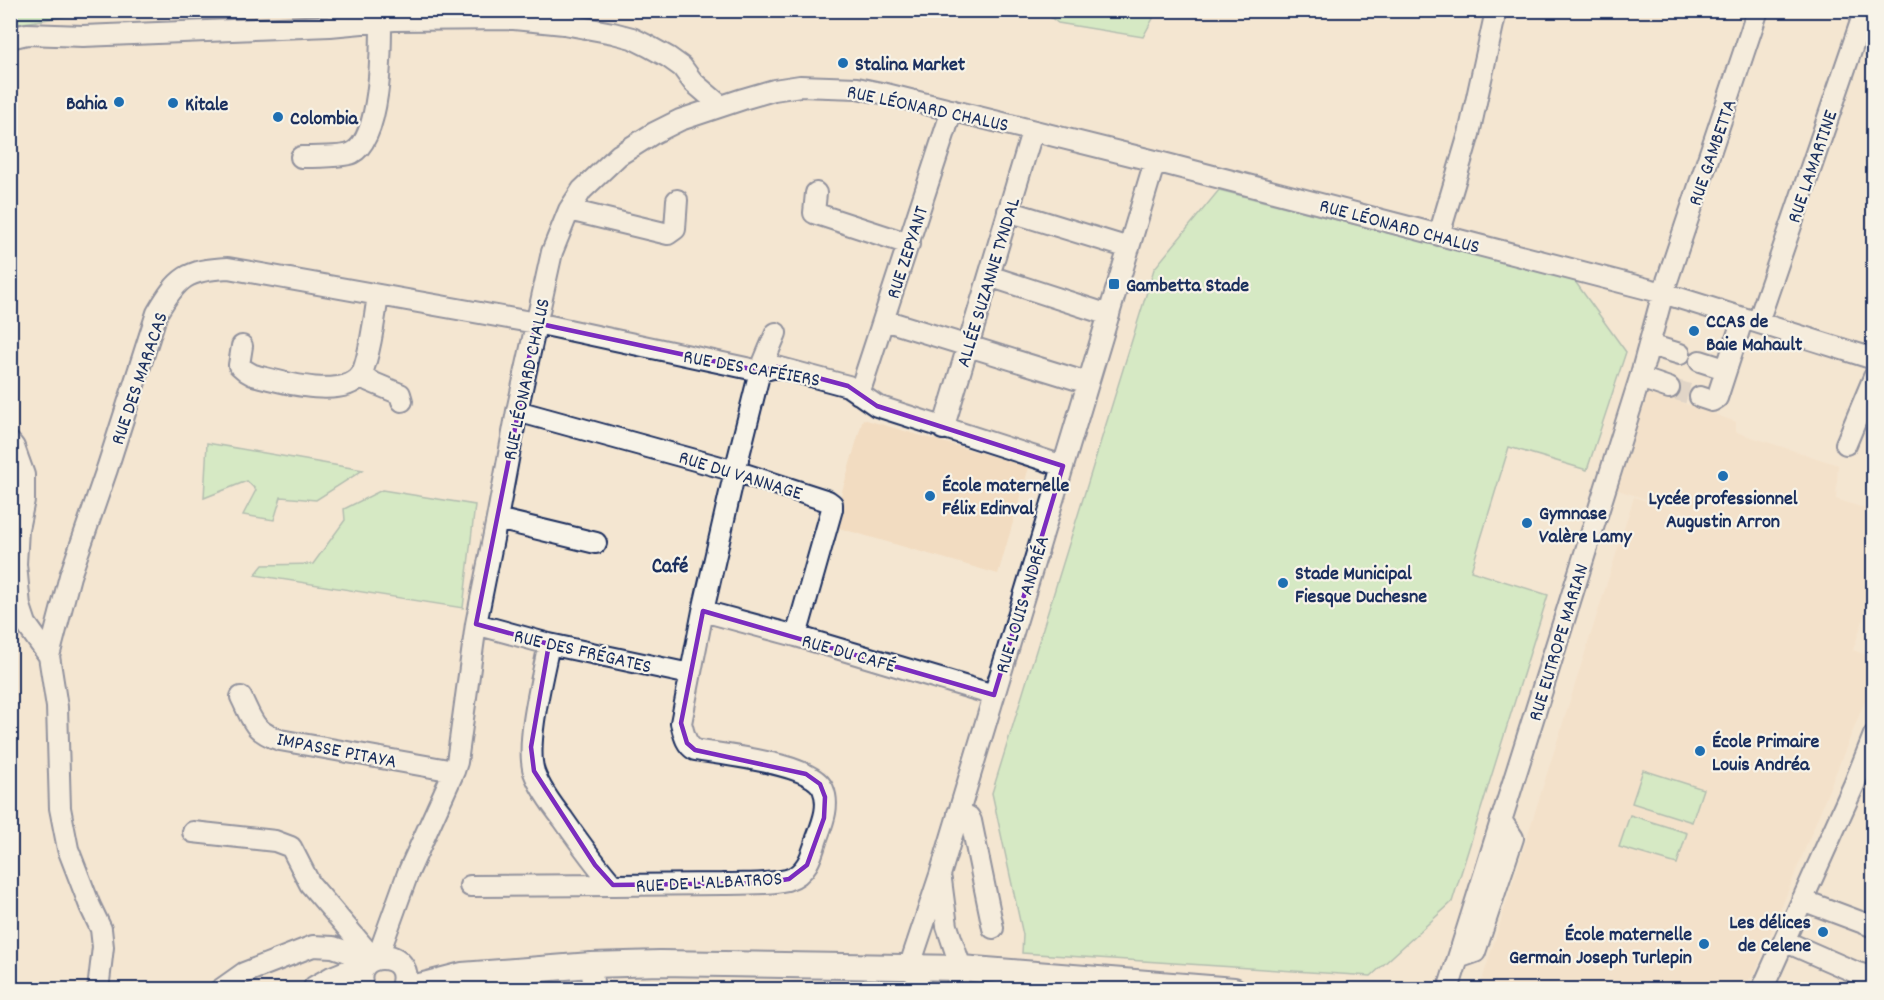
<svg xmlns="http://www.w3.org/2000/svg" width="1884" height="1000" viewBox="0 0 1884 1000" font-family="Dekko,sans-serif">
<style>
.built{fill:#f2dcc1}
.green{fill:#b1edb3;stroke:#668e88;stroke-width:1.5}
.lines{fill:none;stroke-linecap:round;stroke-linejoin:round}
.minor-tunnel{stroke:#c9c1ba;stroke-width:20;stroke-dasharray:20 10;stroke-linecap:butt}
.minor-casing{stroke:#1b2f5e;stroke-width:24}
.major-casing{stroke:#1b2f5e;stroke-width:28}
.minor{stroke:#f7f3e8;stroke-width:20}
.major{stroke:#f7f3e8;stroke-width:24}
.marked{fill:none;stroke:#7b2cbf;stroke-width:4.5;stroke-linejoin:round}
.poi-dot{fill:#1f6fb2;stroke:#f7f3e8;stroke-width:2}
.labels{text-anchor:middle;stroke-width:4.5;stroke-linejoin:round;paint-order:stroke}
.poi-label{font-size:20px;font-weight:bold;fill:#1b2f5e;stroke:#f7f3e8;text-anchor:start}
.street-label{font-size:20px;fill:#1b2f5e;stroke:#f7f3e8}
.neighbourhood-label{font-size:21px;font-weight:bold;fill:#1b2f5e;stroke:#f7f3e8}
</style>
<rect width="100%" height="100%" fill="#f4e6d1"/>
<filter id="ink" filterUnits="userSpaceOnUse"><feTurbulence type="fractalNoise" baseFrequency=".0167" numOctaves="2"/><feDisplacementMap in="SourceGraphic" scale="12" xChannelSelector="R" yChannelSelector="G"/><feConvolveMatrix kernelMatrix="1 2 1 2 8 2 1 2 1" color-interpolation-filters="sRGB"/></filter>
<g filter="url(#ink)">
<!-- built -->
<path class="built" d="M1637 386 1736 422V432L1838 465 1836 499 1873 511V591L1853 650 1873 658V681L1754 975 1739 989 1479 990 1634 497 1740 530 1606 486Z
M863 419 1029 467 998 574 832 526Z
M602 977 601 989 471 990 524 981Z"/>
<!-- green -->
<path class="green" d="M18 11 338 10V11H99L11 25V17Z
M1043 11H1157L1143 37 1058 23Z
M1219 190 1574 280 1626 352 1587 470 1509 447 1471 571 1548 595 1452 902 1371 976 1022 953 1023 935 992 793 1154 269Z
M207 443 363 470 316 500 281 497 274 520 243 515 256 490 247 481 204 498Z
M382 490 475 505 463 608 255 575 263 565 313 564 345 520 344 509Z
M1643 770 1703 789 1692 822 1632 803Z
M1630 815 1687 833 1677 864 1619 847Z"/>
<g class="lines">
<!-- minor-tunnel -->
<path class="minor-tunnel" d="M1669 388 1700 397"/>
<defs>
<path id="minor" d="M10 38 27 34 83 36 330 26 394 20 514 19 564 24 613 33 632 38 648 46 668 57 682 67 693 82 721 106
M301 157C312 157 344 157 352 153 381 139 381 50 381 22
M816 193 814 213 909 244
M569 210 668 234 675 229 677 200
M1008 211 1129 248
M1439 235 1469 134 1494 20
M989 276 1109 315
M884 320 1088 383
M1758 322 1865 10
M1650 345 1680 354
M242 346 239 365 246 371 253 375C278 381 341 400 360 376 368 366 376 310 378 295
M1700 361 1725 369
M361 375 369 381 400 394 402 401
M1640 378 1669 388
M859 394 952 110
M1700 397 1712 401 1717 398 1743 318
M517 411 735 471 828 501 832 504V509L796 636
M943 429 1031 136
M10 442 14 447 24 475V500L18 529 16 564 20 606 26 624 49 656
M1846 444 1874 377
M497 519 596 543
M703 611 796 636 994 695
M476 624 549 644 690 674
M549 644C543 675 525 743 534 772 540 789 552 805 563 819 579 842 595 864 613 885 650 885 686 884 723 884 744 883 766 885 787 880 807 874 812 855 817 838 823 822 830 805 823 789 812 763 722 755 695 750 685 744 684 733 681 723L703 611 735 471 760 371 776 333
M241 697C253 721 253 731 280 740L454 771
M958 813 969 817 971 821 993 928
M193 832 275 841 291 847 310 884 373 958
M941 880 947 926 961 968 956 990
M470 886 613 885
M1802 900 1874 927
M1784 941 1855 972 1874 978
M378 956 408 873 454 771 457 762 476 624 497 519 517 411 552 252 569 210 582 190 619 155 654 133 680 120 743 99 774 90 800 86 857 88 886 94 1155 161 1663 293 1874 359
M1458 958 1475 952 1513 838 1501 820
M591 965 594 990
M98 990 103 947 101 929 90 906 68 849 60 808 57 707 49 656 70 576 107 469 157 313C178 277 187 270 228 268L536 323 760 371 777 367 848 386 877 406 1063 466
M220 990 244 973 313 946 333 947 348 952 367 961
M923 990 916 975 909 968 940 875 1155 161
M1448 990 1640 378 1663 293 1758 10
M1762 990 1854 785 1874 735"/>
<path id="major" d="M316 988 332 979 362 967
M362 990C345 946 419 946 402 990
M404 990 462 975 591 965 660 963 961 968 1234 990"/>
</defs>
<!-- minor casing -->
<use href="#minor" class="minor-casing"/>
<!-- major casing -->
<use href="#major" class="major-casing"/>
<!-- minor -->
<use href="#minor" class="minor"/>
<!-- major -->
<use href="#major" class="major"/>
</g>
</g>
<!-- marked area -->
<path d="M0 0H1884V1000H0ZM536 323 760 371 777 367 848 386 877 406 1063 466 994 695 703 611 681 723 687 743 695 750 806 774 820 784 825 797 824 818 807 865 789 879 764 883 613 885 595 865 534 771 531 747 549 644 476 624Z" fill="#f4e6d1" fill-opacity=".55" fill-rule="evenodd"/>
<path class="marked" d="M536 323 760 371 777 367 848 386 877 406 1063 466 994 695 703 611 681 723 687 743 695 750 806 774 820 784 825 797 824 818 807 865 789 879 764 883 613 885 595 865 534 771 531 747 549 644 476 624Z"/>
<!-- markers -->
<g class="poi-dot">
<circle cx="843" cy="63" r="6"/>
<circle cx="119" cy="102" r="6"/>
<circle cx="173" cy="103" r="6"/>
<circle cx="278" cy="117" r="6"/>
<rect x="1108" y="278" width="12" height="12" rx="3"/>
<circle cx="1694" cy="331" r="6"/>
<circle cx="1723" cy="476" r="6"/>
<circle cx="930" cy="496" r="6"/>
<circle cx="1527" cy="523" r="6"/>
<circle cx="1283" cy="583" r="6"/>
<circle cx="1700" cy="751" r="6"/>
<circle cx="1823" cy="932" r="6"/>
<circle cx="1704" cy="944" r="6"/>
</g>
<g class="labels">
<!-- poi labels -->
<g class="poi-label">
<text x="855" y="70">Stalina Market</text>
<text x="107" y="109" text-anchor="end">Bahia</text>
<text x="185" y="110">Kitale</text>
<text x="290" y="124">Colombia</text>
<text x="1126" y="291">Gambetta Stade</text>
<text x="1706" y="327">CCAS de<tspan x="1706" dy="23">Baie Mahault</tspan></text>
<text x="942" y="491">École maternelle<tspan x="942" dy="23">Félix Edinval</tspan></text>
<text x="1723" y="504" text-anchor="middle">Lycée professionnel<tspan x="1723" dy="23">Augustin Arron</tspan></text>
<text x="1539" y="519">Gymnase<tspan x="1539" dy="23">Valère Lamy</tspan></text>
<text x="1295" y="579">Stade Municipal<tspan x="1295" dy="23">Fiesque Duchesne</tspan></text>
<text x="1712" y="747">École Primaire<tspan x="1712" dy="23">Louis Andréa</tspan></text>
<text x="1811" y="928" text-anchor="end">Les délices<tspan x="1811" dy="23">de Celene</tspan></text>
<text x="1692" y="940" text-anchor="end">École maternelle<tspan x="1692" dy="23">Germain Joseph Turlepin</tspan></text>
</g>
<!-- street labels -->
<g class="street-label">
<text transform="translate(928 107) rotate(12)" y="7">RUE LÉONARD CHALUS</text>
<text transform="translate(1711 152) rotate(-71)" y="7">RUE GAMBETTA</text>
<text transform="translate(1811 166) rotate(-71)" y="7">RUE LAMARTINE</text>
<text transform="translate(1400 225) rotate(15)" y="7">RUE LÉONARD CHALUS</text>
<text transform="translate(906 252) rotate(-72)" y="7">RUE ZEPYANT</text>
<text transform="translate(987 282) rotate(-73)" y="7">ALLÉE SUZANNE TYNDAL</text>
<text transform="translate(752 367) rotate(10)" y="7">RUE DES CAFÉIERS</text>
<text transform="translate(138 378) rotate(-71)" y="7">RUE DES MARACAS</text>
<text transform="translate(525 379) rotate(-78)" y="7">RUE LÉONARD CHALUS</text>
<text transform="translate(741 474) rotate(17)" y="7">RUE DU VANNAGE</text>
<text transform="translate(1021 604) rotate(-73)" y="7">RUE LOUIS ANDRÉA</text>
<text transform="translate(1557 642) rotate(-73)" y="7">RUE EUTROPE MARIAN</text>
<text transform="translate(583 650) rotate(13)" y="7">RUE DES FRÉGATES</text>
<text transform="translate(849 652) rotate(16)" y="7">RUE DU CAFÉ</text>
<text transform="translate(337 749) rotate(11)" y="7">IMPASSE PITAYA</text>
<text transform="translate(709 881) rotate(-3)" y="7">RUE DE L'ALBATROS</text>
</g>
<!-- neighbourhood labels -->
<g class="neighbourhood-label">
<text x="670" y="572">Café</text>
</g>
</g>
<!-- margin -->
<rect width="1884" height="1000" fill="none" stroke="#f7f3e8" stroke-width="36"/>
<rect x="18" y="18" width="1848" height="964" fill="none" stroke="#1b2f5e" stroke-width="2" filter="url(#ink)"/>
</svg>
